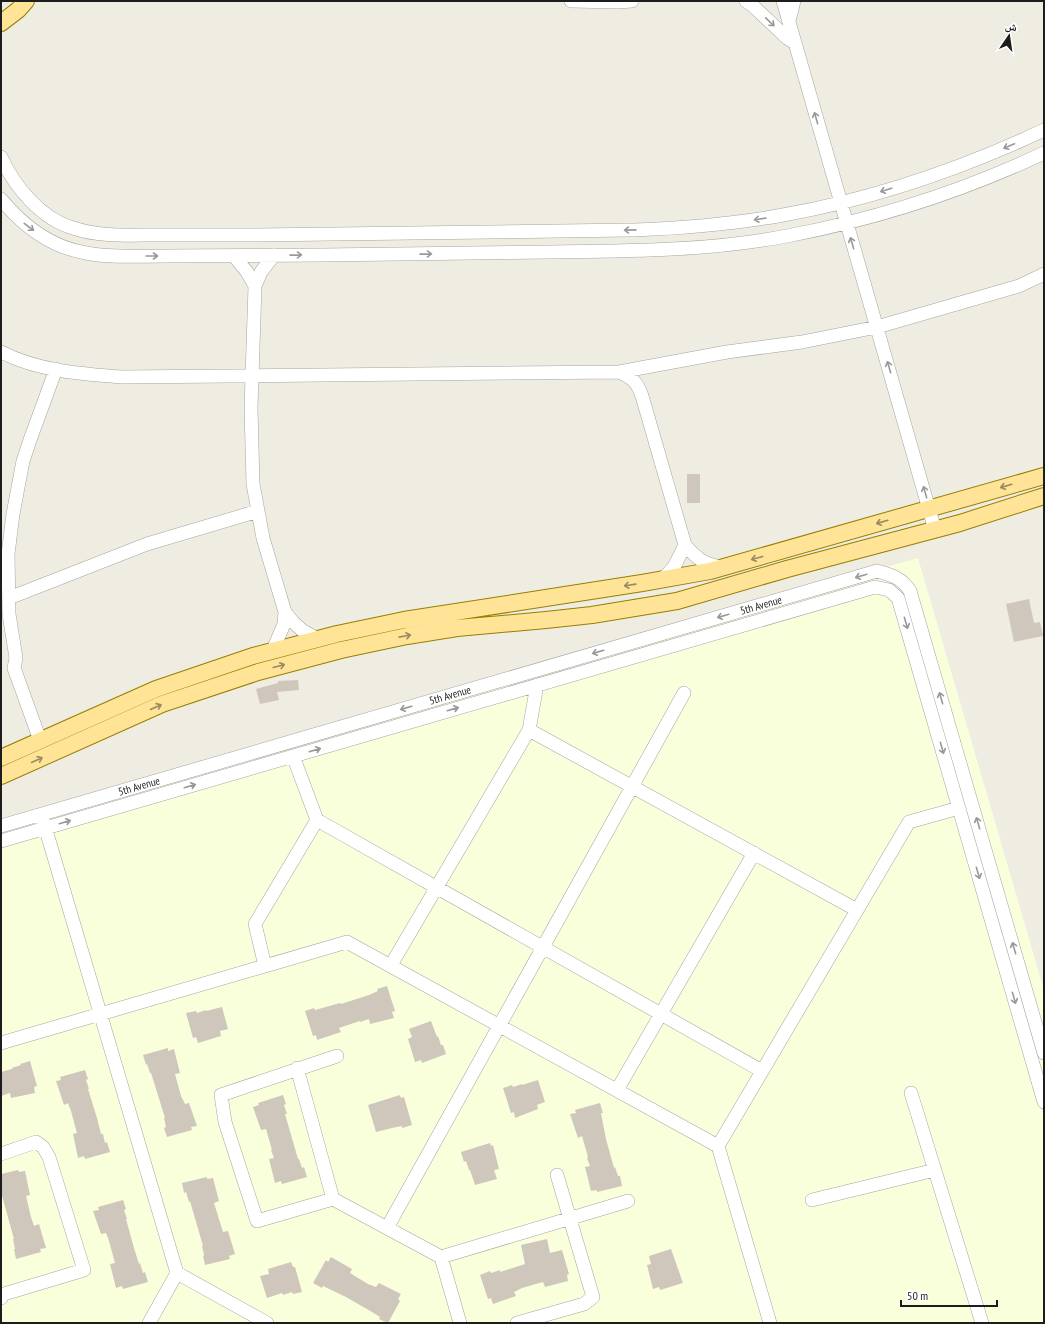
<svg xmlns="http://www.w3.org/2000/svg" width="1045" height="1324" viewBox="0 0 1045 1324" font-family="'PT Sans Narrow','Noto Naskh Arabic',sans-serif">
<style>
.education{fill:#f9ffdb}
.building{fill:#cfc7bb}
.lines{fill:none;stroke-linecap:round;stroke-linejoin:round}
.minor-casing{stroke:#a4a4a4;stroke-width:14}
.major-casing{stroke:#967f00;stroke-width:18}
.minor{stroke:#fff;stroke-width:13}
.major{stroke:#ffe497;stroke-width:16}
.oneway{stroke:#999}
.oneway2{stroke:#998a60}
.labels{text-anchor:middle;stroke-width:3.5;stroke-linejoin:round;paint-order:stroke}
.street-label{font-size:11px;fill:#1d1d1d;stroke:#fff}
</style>
<rect width="100%" height="100%" fill="#efede2"/>
<!-- education -->
<path class="education" d="M918 558 1044 990V1323H1V819Z"/>
<!-- building -->
<path class="building" d="M687 474H700V503H687Z
M1029 599 1034 623 1040 622 1043 636 1014 642 1006 604Z
M298 680 299 690 277 692 279 700 260 704 256 689 278 683V681Z
M387 986 395 1011 392 1012 394 1018 370 1024 369 1019 360 1022V1021L339 1028 341 1032 317 1040 316 1035 313 1036 305 1011 314 1008 315 1010 340 1003 341 1004 369 995 378 991 377 989Z
M222 1007 228 1029 220 1031 221 1036 198 1043 196 1037 193 1038 186 1013 196 1011 197 1013 206 1010V1011Z
M431 1021 437 1037 438 1036 441 1045H443L446 1054 422 1063 421 1060 415 1062 408 1039 412 1037 409 1029Z
M168 1048V1051L174 1049 180 1073 175 1074 181 1096 185 1104 189 1103 197 1126 191 1127 192 1130 167 1137 164 1128 166 1127 164 1118H165L156 1089 151 1073H150L147 1064 146 1065 143 1055Z
M30 1061 37 1086 34 1087 35 1093 11 1098 10 1093 1 1096V1072L12 1069V1068L21 1065 20 1064Z
M85 1070 88 1079 86 1080 89 1089H88L97 1118 101 1134H103L105 1143 107 1142 110 1152 85 1159 84 1156 78 1158 73 1134 77 1133 71 1111 68 1103 64 1105 56 1081 61 1080 60 1077Z
M538 1080 545 1102 537 1105 538 1109 515 1118 514 1112 511 1113 503 1088 512 1085 513 1087 522 1084V1085Z
M283 1095 286 1104 284 1105 287 1114H285L298 1159H299L302 1168 304 1167 307 1177 282 1184 281 1181 275 1183 269 1159 274 1158 271 1150H272L266 1129 261 1130 253 1107 259 1105 258 1103Z
M400 1095 401 1098 404 1097 412 1125 402 1128V1126L392 1128 376 1132 368 1105Z
M600 1103 603 1113H601L606 1139 614 1168 615 1167 618 1176H620L622 1186 597 1192V1190L591 1191 585 1167 590 1166 587 1158 588 1157 582 1136 578 1138 570 1114 576 1113 575 1110Z
M490 1143 491 1146 493 1145 499 1169 494 1170 497 1179 475 1185 470 1170H469L466 1161 464 1162 461 1152Z
M18 1170 19 1172 25 1171 30 1195 26 1196 31 1217 34 1226 39 1224 46 1248 40 1249 41 1252 16 1259 14 1249H15L13 1239H14L1 1192V1174Z
M207 1177V1179L213 1178 219 1201 214 1203 223 1232 228 1231 235 1254 229 1256 230 1259 205 1265 203 1256 204 1255 202 1246H203L190 1201 189 1202 186 1192 184 1193 182 1183Z
M123 1200 126 1209 124 1210 127 1219H126L134 1248 139 1264 140 1263 143 1273 145 1272 148 1282 123 1289 122 1286 116 1288 110 1264 115 1263 109 1241 106 1233 101 1234 93 1211 99 1210 98 1207Z
M547 1239 550 1253 562 1250 569 1274 567 1275 568 1281 545 1287 543 1282 522 1288 514 1292 516 1296 493 1304 491 1298 488 1299 480 1275 490 1271 491 1273 500 1270V1272L525 1264 521 1245Z
M671 1249 683 1283 660 1290 659 1287 653 1289 647 1265 651 1264 649 1256Z
M331 1257 352 1269 350 1273 368 1284 376 1287 379 1283 401 1294 398 1299 400 1301 388 1323 379 1319 380 1317 372 1312 346 1297 323 1286 322 1288 313 1283 326 1260 328 1262Z
M291 1262 293 1267H295L302 1292 293 1294 292 1292 283 1295 282 1293 267 1298 260 1276 269 1274 268 1269Z"/>
<g class="lines">
<defs>
<path id="minor" d="M571 1 617 2 618 1
M746 1 752 5 787 38 795 43
M783 1C833 178 884 354 935 530
M617 2 632 1
M789 21 794 1
M1 157C14 186 41 219 73 228 100 237 128 235 156 235 189 235 223 235 256 235 383 233 509 232 635 230 685 228 734 224 783 215 873 199 961 169 1044 130
M1 199C23 226 51 247 86 253 112 258 140 256 167 256 219 256 271 255 323 255 399 254 475 253 550 252 630 251 709 251 787 236 876 219 963 191 1044 153
M274 255 261 272 255 286 251 408 253 484 263 538 285 612 293 622 303 631 318 639
M234 256 247 272 255 286
M1 352C38 371 81 374 122 377L619 372C633 378 637 382 642 396L685 545C697 559 705 565 723 567
M619 372 727 352 802 342 877 327 1019 286 1044 274
M662 580 674 567 685 545
M9 598 147 544 258 511
M273 650 284 624 285 612
M537 685 529 730 857 910
M40 740 14 668 16 658 9 614 8 554 13 514 23 461 30 440 56 369
M293 756 317 820 762 1071
M43 820 177 1273
M1 826 877 571C892 575 902 578 910 591L1044 1053
M1 841 875 587 889 590 898 598 1044 1102
M391 965 529 730
M265 966 255 924 317 820
M1 1043 347 942 718 1146 770 1323
M337 1056 221 1095 225 1122 257 1221 333 1199 441 1257 460 1323
M297 1068 333 1199
M617 1090 754 853
M911 1093 982 1323
M718 1146 909 822 959 808
M1 1154 36 1142 43 1147 49 1157 84 1270 4 1294 1 1298
M812 1200 935 1170
M387 1228 684 693
M441 1257 628 1201
M149 1323 177 1273 267 1323
M517 1323 584 1304 593 1297 557 1175"/>
<path id="major" d="M1 23 18 10 26 1
M1 758 156 689 253 656 337 634 404 620 642 583 710 571 1044 476
M1 776 162 704 258 672 341 650 407 636 457 628 546 620 592 615 677 601 787 569 960 523 1044 496"/>
</defs>
<!-- minor casing -->
<use href="#minor" class="minor-casing"/>
<!-- major casing -->
<use href="#major" class="major-casing"/>
<!-- minor -->
<use href="#minor" class="minor"/>
<!-- major -->
<use href="#major" class="major"/>
</g>
<!-- one-way arrows -->
<defs><path id="oneway-shaft" d="M-6 0H5M1.5-3L5.5 0L1.5 3" fill="none" stroke-width="1.6" stroke-linecap="round" stroke-linejoin="round"/></defs>
<g class="oneway">
<use href="#oneway-shaft" transform="translate(770 22) rotate(44)"/>
<use href="#oneway-shaft" transform="translate(816 118) rotate(-106)"/>
<use href="#oneway-shaft" transform="translate(1009 146) rotate(157)"/>
<use href="#oneway-shaft" transform="translate(886 190) rotate(163)"/>
<use href="#oneway-shaft" transform="translate(760 219) rotate(171)"/>
<use href="#oneway-shaft" transform="translate(29 227) rotate(37)"/>
<use href="#oneway-shaft" transform="translate(630 230) rotate(179)"/>
<use href="#oneway-shaft" transform="translate(852 243) rotate(-106)"/>
<use href="#oneway-shaft" transform="translate(426 254) rotate(-1)"/>
<use href="#oneway-shaft" transform="translate(296 255) rotate(-1)"/>
<use href="#oneway-shaft" transform="translate(152 256)"/>
<use href="#oneway-shaft" transform="translate(889 367) rotate(-106)"/>
<use href="#oneway-shaft" transform="translate(925 492) rotate(-106)"/>
<use href="#oneway-shaft" transform="translate(861 576) rotate(164)"/>
<use href="#oneway-shaft" transform="translate(723 616) rotate(164)"/>
<use href="#oneway-shaft" transform="translate(906 623) rotate(74)"/>
<use href="#oneway-shaft" transform="translate(598 652) rotate(164)"/>
<use href="#oneway-shaft" transform="translate(941 698) rotate(-106)"/>
<use href="#oneway-shaft" transform="translate(406 708) rotate(164)"/>
<use href="#oneway-shaft" transform="translate(453 709) rotate(-16)"/>
<use href="#oneway-shaft" transform="translate(942 748) rotate(74)"/>
<use href="#oneway-shaft" transform="translate(315 750) rotate(-16)"/>
<use href="#oneway-shaft" transform="translate(190 786) rotate(-16)"/>
<use href="#oneway-shaft" transform="translate(65 822) rotate(-16)"/>
<use href="#oneway-shaft" transform="translate(978 823) rotate(-106)"/>
<use href="#oneway-shaft" transform="translate(978 873) rotate(74)"/>
<use href="#oneway-shaft" transform="translate(1014 948) rotate(-106)"/>
<use href="#oneway-shaft" transform="translate(1014 998) rotate(74)"/>
</g>
<g class="oneway2">
<use href="#oneway-shaft" transform="translate(1006 486) rotate(164)"/>
<use href="#oneway-shaft" transform="translate(882 522) rotate(164)"/>
<use href="#oneway-shaft" transform="translate(757 558) rotate(165)"/>
<use href="#oneway-shaft" transform="translate(630 585) rotate(172)"/>
<use href="#oneway-shaft" transform="translate(405 636) rotate(-11)"/>
<use href="#oneway-shaft" transform="translate(279 666) rotate(-15)"/>
<use href="#oneway-shaft" transform="translate(156 707) rotate(-24)"/>
<use href="#oneway-shaft" transform="translate(37 760) rotate(-24)"/>
</g>
<g class="labels">
<!-- street labels -->
<g class="street-label">
<text transform="translate(761 605) rotate(-16)" y="4">5th Avenue</text>
<text transform="translate(450 695) rotate(-16)" y="4">5th Avenue</text>
<text transform="translate(139 786) rotate(-16)" y="4">5th Avenue</text>
</g>
</g>
<!-- border -->
<rect width="1045" height="1324" fill="none" stroke="#1d1d1d" stroke-width="4"/>
<!-- north arrow -->
<g transform="translate(1009 36) rotate(13)" stroke="#ffffff" stroke-width="3" paint-order="stroke">
<path d="M0-3L7 15L0 10L-7 15Z" fill="#1d1d1d"/>
<text y="-6" font-size="11" font-weight="bold" text-anchor="middle" fill="#1d1d1d">ش</text>
</g>
<!-- scale -->
<path d="M901 1300v6h96v-6" fill="none" stroke="#1d1d1d" stroke-width="2"/>
<text x="907" y="1300" font-size="12" fill="#1d1d1d" stroke="#ffffff" stroke-width="3" paint-order="stroke">50 m</text>
</svg>
